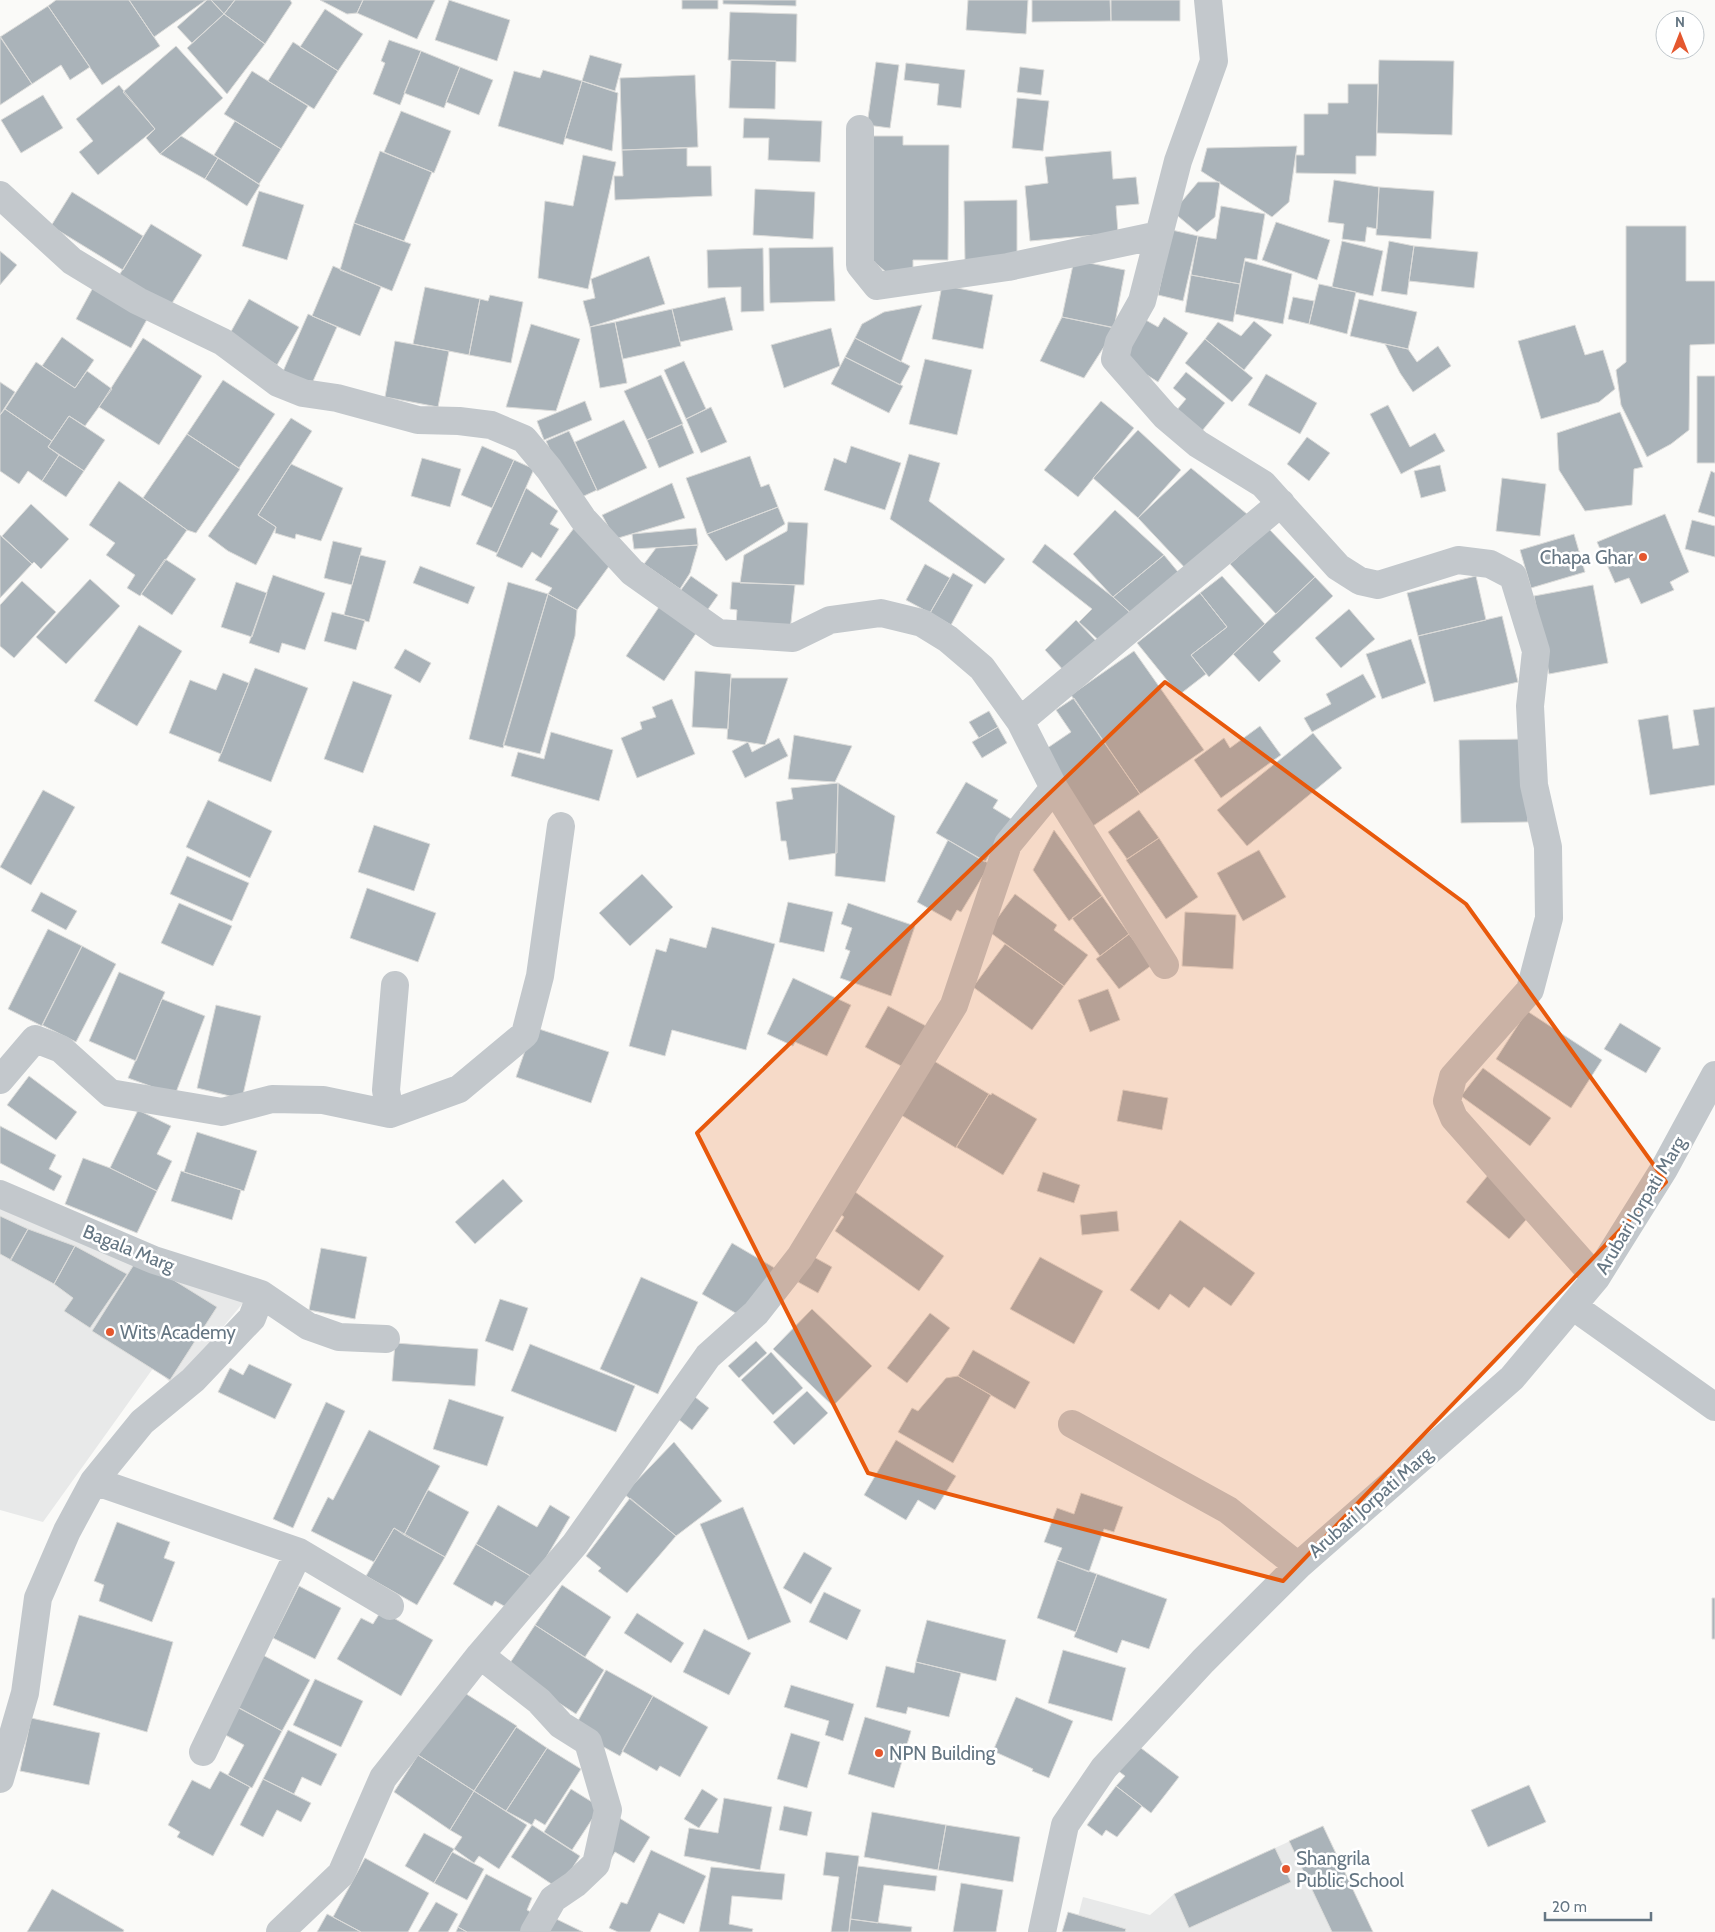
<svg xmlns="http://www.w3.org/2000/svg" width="1715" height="1932" viewBox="0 0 1715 1932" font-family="Cabin,sans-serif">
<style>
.built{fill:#e8e9e9}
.building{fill:#aab3b9;stroke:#dcdcda}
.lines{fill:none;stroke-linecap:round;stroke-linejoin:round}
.street{stroke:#c3c8cc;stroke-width:28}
.marked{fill:#e8590c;fill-opacity:0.2;stroke:#e8590c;stroke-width:4;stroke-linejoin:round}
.poi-dot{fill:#e4572e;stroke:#fff;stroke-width:2}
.labels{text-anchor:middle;stroke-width:5;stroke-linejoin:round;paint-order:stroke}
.poi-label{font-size:19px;fill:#657683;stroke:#fff;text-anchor:start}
.street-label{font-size:19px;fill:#657683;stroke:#fff}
</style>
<rect width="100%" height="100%" fill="#fafaf8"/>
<!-- built -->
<path class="built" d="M0 1207 248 1297 174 1386 154 1367 43 1522 0 1510Z
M1323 1826 1373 1932H1074L1083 1897 1150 1915 1174 1894Z"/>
<!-- building -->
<path class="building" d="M56 0H129L160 46 102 85 48 6Z
M129 0H206L154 37Z
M207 0H211L224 14 192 43 177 27Z
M211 0H235L224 14Z
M235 0H290L292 3 265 44 224 14Z
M320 0H363L357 13 347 14Z
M363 0H435L417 39 357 13Z
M449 0 510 20 497 61 435 40Z
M682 0H718V9H682Z
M723 0H796V6L723 4Z
M968 0H1028L1026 34 966 30Z
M1032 0H1110L1111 21 1032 22Z
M1111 0H1180V21H1111Z
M48 6 90 67 70 80 61 65 32 84 0 37Z
M325 9 363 34 338 71 300 47Z
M730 12 797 14 796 62 728 60Z
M224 14 265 44 227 94 187 48Z
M0 36 32 84 0 105Z
M389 40 421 51 400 105 373 94 385 63 381 61Z
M293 42 338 71 314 109 268 81Z
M176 46 223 98 160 154 146 138 155 129 123 92Z
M421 51 460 67 444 108 404 93Z
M590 55 622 64 615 91 582 81Z
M731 60 776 61 775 109 729 108Z
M1379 60 1454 61 1452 135 1377 133Z
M876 62 899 65 890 128 867 125Z
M906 63 965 70 961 108 937 105 939 84 904 80Z
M460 67 493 80 479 115 446 102Z
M1020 67 1044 70 1041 95 1017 92Z
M543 70 582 81 563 145 498 126 514 71 540 78Z
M252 71 308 106 281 149 224 114Z
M695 75 698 147 622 150 620 78Z
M582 81 618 93 612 151 565 138Z
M1348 84H1378L1376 156H1356V174L1296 173V155H1304V114H1328V103H1348Z
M119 85 155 129 98 175 79 152 93 141 76 119Z
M43 95 63 128 21 153 1 120Z
M1017 98 1049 101 1043 151 1012 148Z
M401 111 451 131 434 173 384 152Z
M744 118 822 121 820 162 768 160 769 138H743Z
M235 121 281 149 259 184 214 155Z
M181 136 218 158 205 179 160 154Z
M871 136H903V145H949L948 260H913V273H887L873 261Z
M1297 146 1289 202 1272 217 1201 171 1207 148Z
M687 148V166H711L712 196 615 200 614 176H623L622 150Z
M380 151 432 172 404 241 354 223Z
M1111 151 1113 179 1136 177 1139 204 1116 206 1118 233 1030 241 1025 186 1048 183 1045 157Z
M583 155 616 162 588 289 538 278 545 201 573 206Z
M218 158 260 185 247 206 205 179Z
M1334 180 1379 187 1377 229 1367 227 1365 242 1342 239 1344 224 1328 222Z
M1198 182H1220L1215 217 1197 232 1173 212Z
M1379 187 1434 191 1431 239 1376 235Z
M755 189 815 192 813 239 753 235Z
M259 191 304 205 287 260 242 246Z
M72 192 143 236 123 270 51 226Z
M1017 200V260L965 261 964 201Z
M1221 206 1265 214 1257 260 1245 258 1240 284 1191 275 1198 236 1216 239Z
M1276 222 1330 240 1317 280 1262 260Z
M354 223 411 244 392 291 340 270Z
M151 224 202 255 169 308 118 277Z
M1626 226H1686V281H1715V344L1690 345 1689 430 1671 444 1647 457 1621 405 1616 370 1626 362Z
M1172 230 1198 236 1183 301 1158 295Z
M1342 241 1383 251 1373 296 1332 287Z
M1389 241 1414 246 1407 295 1381 291Z
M1414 246 1478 252 1474 288 1409 281Z
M833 247 835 301 770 303 769 248Z
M763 248 764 311 741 312V287L708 288 707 250Z
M0 251 17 265 0 285Z
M649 256 665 304 590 327 583 301 595 298 591 279Z
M1074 260 1125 270 1114 328 1062 317Z
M1245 261 1292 274 1283 324 1235 314Z
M333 266 381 287 360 336 312 316Z
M1191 275 1240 284 1233 322 1185 312Z
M95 284 150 314 131 348 76 319Z
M1319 284 1356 292 1347 334 1309 324Z
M942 285 993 295 983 349 932 339Z
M425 287 480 299 469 355 413 344Z
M490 295 523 302 511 363 469 355 480 299 488 301Z
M725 297 733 330 680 342 672 309Z
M1293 297 1314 301 1309 324 1288 319Z
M249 299 299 327 277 365 228 337Z
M1359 299 1417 312 1408 349 1350 336Z
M922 305 901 362 855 338 862 324 884 312Z
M672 309 681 346 623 359 615 322Z
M308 314 337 327 310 388 281 376Z
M1062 317 1116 328 1084 378 1040 361Z
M1164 317 1188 333 1158 382 1120 358 1144 319 1158 327Z
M1254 321 1272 335 1244 370 1205 339 1218 322 1241 336Z
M615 322 627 383 600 388 590 327Z
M531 324 580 339 556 411 506 407Z
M1575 325 1585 355 1603 350 1615 389 1599 402 1541 419 1518 341Z
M831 328 840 366 784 388 771 345Z
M62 337 94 360 75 388 42 366Z
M143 338 202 376 159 445 99 407Z
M855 338 910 366 900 385 845 357Z
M1205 339 1253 378 1232 402 1185 363Z
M395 341 449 351 438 407 385 397Z
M1385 344 1408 349 1417 362 1438 346 1451 366 1413 392 1400 373Z
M845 357 903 386 889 413 831 384Z
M925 359 972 370 957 435 909 424Z
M684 361 706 409 686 419 664 370Z
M36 362 75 388 87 371 112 389 85 426 69 416 52 441 5 409Z
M1186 372 1225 403 1197 437 1171 417 1186 399 1173 388Z
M1266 374 1317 403 1300 434 1248 405Z
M661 375 683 424 647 440 624 391Z
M1697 376H1715V463H1697Z
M223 380 275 414 239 468 187 434Z
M0 382 15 392 0 415Z
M585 401 592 420 544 440 537 421Z
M1101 401 1134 428 1078 497 1044 470Z
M1388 405 1410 447 1435 433 1445 451 1401 474 1370 414Z
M711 407 727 442 701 453 686 419Z
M5 409 52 441 48 447 59 455 42 481 28 471 19 484 0 471V415Z
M1620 412 1643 467 1634 469 1632 505 1585 511 1559 470 1557 433Z
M69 416 105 440 84 471 48 447Z
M291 418 312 431 258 515 276 527 256 565 228 551 208 536Z
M624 420 647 468 597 491 575 442Z
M682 424 694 453 659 468 647 440Z
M1138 430 1181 470 1138 518 1093 478Z
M569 431 597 490 573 501 546 441Z
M187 434 240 469 196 533 187 530 143 498Z
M1307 437 1330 453 1309 481 1287 464Z
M482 446 514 460 492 508 461 495Z
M851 446 901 463 885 510 824 490 834 458 846 463Z
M909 454 940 463 929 501 1005 559 985 584 890 519Z
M59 455 84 471 66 497 42 481Z
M750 456 761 487 769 484 778 507 707 534 686 478Z
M422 458 461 469 450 507 411 496Z
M514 460 534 469 497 553 476 544Z
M291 464 343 488 321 541 296 534 295 539 275 533 276 527 258 515Z
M1440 465 1446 491 1421 498 1414 471Z
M1191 468 1247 514 1187 570 1138 518Z
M1711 471 1715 473V517L1698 512Z
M1502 478 1546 484 1540 536 1496 531Z
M119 481 187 530 140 596 127 588 135 575 106 555 115 543 89 525Z
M672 483 685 518 615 539 602 515Z
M526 488 558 511 550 524 559 529 541 558 532 552 522 568 496 556Z
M31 504 69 539 41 569 34 562 32 564 2 536Z
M778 507 785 524 726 561 707 534Z
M1115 510 1164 555 1113 597 1073 554Z
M1665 514 1689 572 1670 582 1674 590 1641 604 1629 578 1615 583 1597 542Z
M1692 520 1715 526V557L1685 549Z
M788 522 808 523 804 585 740 583 744 555 787 531Z
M574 528 615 558 577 610 548 594 552 588 535 580Z
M696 528 698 545 634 549 632 534Z
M1269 529 1315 577 1276 614 1230 564Z
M1574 534 1585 572 1531 588 1520 550Z
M0 535 32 564 0 598Z
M333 541 362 548 352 585 324 578Z
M1045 544 1113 597 1134 616 1105 646 1079 622 1092 609 1032 562Z
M698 545 690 573 680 589 644 564 656 548Z
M360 555 386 561 369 622 344 615Z
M1164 555 1183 578 1134 616 1113 597Z
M165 559 196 579 172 615 141 594Z
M925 564 950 578 930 613 906 600Z
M420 566 475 587 468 604 413 583Z
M953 573 973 585 951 625 930 613Z
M273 575 325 593 305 650 282 643 279 653 249 643Z
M691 576 718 595 706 612 678 594Z
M1222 576 1265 624 1209 677 1191 655 1227 627 1200 593Z
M1476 576 1486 620 1418 636 1407 593Z
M1315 577 1333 596 1273 652 1281 661 1259 682 1233 654Z
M90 579 120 606 66 664 36 637Z
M22 581 56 612 14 658 0 646V605Z
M236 582 267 593 252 637 221 627Z
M508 582 548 594 503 748 469 739Z
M732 582 795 585 790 631 736 625 737 610 730 609Z
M1593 585 1608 663 1549 674 1534 596Z
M1200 593 1227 627 1191 655 1206 674 1179 695 1137 643Z
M548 594 577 610 575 636 540 754 503 745Z
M661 604 699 629 664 681 626 656Z
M1349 609 1375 639 1341 668 1315 638Z
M332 612 365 620 356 650 324 641Z
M1502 616 1518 682 1434 702 1418 636Z
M1076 620 1097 642 1065 672 1045 650Z
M139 625 182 651 137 726 94 701Z
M1411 639 1426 683 1382 699 1366 654Z
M405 649 431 663 420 683 394 668Z
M1134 651 1204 750 1140 794 1071 695Z
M255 668 308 688 271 782 218 761Z
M695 671 731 674 728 729 692 727Z
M223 673 249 683 221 754 169 733 190 680 216 690Z
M1363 674 1376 697 1312 732 1304 718 1331 704 1326 694Z
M731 678H788L765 745 727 739Z
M353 681 392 695 363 773 324 759Z
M1074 698 1140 794 1093 826 1043 751 1071 732 1056 710Z
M672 699 695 754 637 778 621 738 642 729 640 722 656 717 652 707Z
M1715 707V785L1650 795 1638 720 1668 715 1673 749 1699 745 1693 710Z
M989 711 998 727 979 738 969 722Z
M1260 726 1281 755 1221 798 1194 760 1224 738 1230 748Z
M998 727 1007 743 982 758 972 742Z
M551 732 613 750 599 801 511 776 518 752 544 759Z
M1313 733 1342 768 1247 846 1217 810Z
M794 735 852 746 835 782 788 779Z
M779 738 788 756 745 778 732 751 748 742 752 752Z
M1527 739 1528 822 1461 823 1459 740Z
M966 782 998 800 993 808 1011 819 985 862 936 833Z
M838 783 895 816 885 882 835 876Z
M838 783 837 853 789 860 786 841H781L776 802 793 799 791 788Z
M43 790 75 807 31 885 0 867Z
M208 800 272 831 250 878 186 847Z
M1139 810 1159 838 1127 859 1108 832Z
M374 825 430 844 414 891 358 872Z
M1054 830 1102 896 1069 921 1033 870Z
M1159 838 1198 897 1166 919 1126 860Z
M948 840 990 864 961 912 957 910 951 921 917 902Z
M1259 850 1286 897 1243 921 1217 873Z
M187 856 249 883 232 921 170 894Z
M642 874 673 907 630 946 599 913Z
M367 888 436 913 418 962 350 938Z
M41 892 77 911 66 930 31 911Z
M1015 894 1057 925 1054 930 1088 955 1064 986 988 931Z
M1102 896 1129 934 1100 956 1072 918Z
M788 902 833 912 824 952 779 942Z
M179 903 232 926 213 966 161 943Z
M848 903 915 926 891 996 840 978 850 951 845 949 852 928 841 924Z
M1185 912 1236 915 1233 969 1182 966Z
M712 927 775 944 746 1050 672 1030 665 1056 629 1046 656 949 666 952 670 938 706 948Z
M48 929 82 946 42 1026 8 1009Z
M1129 934 1152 965 1119 989 1096 959Z
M1005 944 1064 986 1032 1030 973 987Z
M82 946 116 964 76 1042 42 1025Z
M119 972 165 992 136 1061 89 1041Z
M793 978 851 1005 827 1056 795 1042 793 1046 767 1034Z
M1108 989 1120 1020 1090 1032 1078 1000Z
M162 999 205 1016 175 1095 128 1078Z
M216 1005 261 1016 242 1099 197 1088Z
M888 1006 928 1027 905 1068 865 1047Z
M1527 1011 1602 1060 1571 1108 1496 1059Z
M1620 1023 1661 1048 1646 1073 1604 1049Z
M533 1027 609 1052 591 1103 516 1077Z
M934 1061 989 1094 956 1148 901 1115Z
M1483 1068 1551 1118 1530 1146 1461 1096Z
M29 1076 77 1112 56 1140 7 1105Z
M1123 1090 1168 1098 1162 1130 1117 1121Z
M992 1093 1037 1119 1003 1175 956 1147 989 1094 991 1095Z
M138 1110 171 1126 157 1154 172 1161 157 1191 110 1168Z
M0 1126 56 1155 49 1169 62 1176 54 1191 0 1163Z
M197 1132 257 1151 244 1191 184 1172Z
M83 1158 110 1168 157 1191 137 1233 65 1204Z
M181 1171 241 1190 232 1220 171 1201Z
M1043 1172 1080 1185 1074 1203 1037 1191Z
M1489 1174 1533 1212 1509 1239 1466 1202Z
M503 1179 523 1201 475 1244 455 1222Z
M851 1189 944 1256 919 1291 835 1231 844 1217 836 1211Z
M1117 1211 1119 1231 1082 1235 1080 1215Z
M0 1216 28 1229 11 1260 0 1254Z
M1180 1220 1255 1273 1231 1306 1204 1287 1189 1308 1170 1294 1159 1310 1130 1290Z
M28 1229 75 1246 54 1284 10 1260Z
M732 1243 778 1270 739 1315 702 1294Z
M75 1246 127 1274 90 1328 64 1311 73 1298 54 1284Z
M321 1248 367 1257 355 1319 309 1310Z
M812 1256 832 1267 818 1293 798 1282Z
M1040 1257 1103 1291 1074 1344 1010 1309Z
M138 1258 217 1307 170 1380 92 1331Z
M641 1277 698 1302 658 1394 600 1369Z
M500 1299 528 1308 513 1351 485 1341Z
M812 1309 872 1366 833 1406 773 1349Z
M930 1313 950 1328 907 1383 887 1368Z
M756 1341 767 1353 739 1378 728 1366Z
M395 1343 478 1349 475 1386 392 1381Z
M530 1344 635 1386 616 1432 511 1391Z
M973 1350 1030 1382 1015 1409 958 1376Z
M771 1352 803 1388 773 1415 741 1380Z
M249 1364 292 1384 275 1419 218 1392 230 1368 243 1375Z
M958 1376 991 1395 953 1463 898 1432 912 1408 918 1411 946 1378Z
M807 1391 828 1413 794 1445 773 1422Z
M695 1397 709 1408 692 1430 678 1419Z
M449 1399 504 1417 487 1466 433 1449Z
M326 1402 345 1411 293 1528 273 1519Z
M369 1430 440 1466 404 1535 394 1528 374 1562 311 1531 328 1497 333 1500Z
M896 1440 956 1476 935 1510 918 1500 906 1520 864 1495Z
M674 1442 722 1501 676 1536 624 1494Z
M428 1490 469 1512 445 1557 404 1535Z
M1081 1493 1123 1507 1114 1532 1104 1529 1089 1572 1057 1560 1062 1548 1044 1542 1057 1508 1074 1514Z
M630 1498 676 1536 627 1593 598 1571 601 1568 586 1556Z
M498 1505 537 1527 550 1505 570 1517 534 1578 476 1544Z
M743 1507 791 1622 748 1640 700 1524Z
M117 1522 170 1542 164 1558 175 1562 152 1622 99 1601 104 1585 94 1581Z
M394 1528 445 1557 417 1605 366 1576Z
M476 1544 534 1578 515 1612 495 1601 492 1606 453 1584Z
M804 1552 832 1568 811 1604 783 1588Z
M1057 1560 1097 1574 1076 1632 1037 1618Z
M1097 1574 1167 1599 1149 1649 1122 1640 1117 1653 1074 1637Z
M562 1585 611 1617 585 1657 535 1625Z
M299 1586 341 1608 315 1659 273 1638Z
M824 1592 861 1610 847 1640 809 1622Z
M1712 1598H1715V1639H1712Z
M381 1611 433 1640 401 1696 337 1659 361 1618 373 1624Z
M637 1613 684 1643 671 1663 624 1633Z
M79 1615 173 1642 147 1732 53 1705Z
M927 1620 1006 1640 996 1681 916 1662Z
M535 1625 604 1670 576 1714 506 1669Z
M704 1629 751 1653 729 1695 683 1672Z
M1063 1650 1126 1668 1112 1721 1048 1703Z
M259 1653 310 1680 282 1731 231 1704Z
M916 1662 961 1673 949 1717 908 1707 906 1714 876 1707 886 1666 914 1673Z
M606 1670 653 1696 620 1756 573 1730Z
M315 1679 363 1701 341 1747 293 1725Z
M791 1685 854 1704 843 1741 825 1735 829 1721 784 1707Z
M460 1690 517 1726 474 1791 418 1755Z
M653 1696 708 1727 680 1777 660 1766 657 1771 622 1751Z
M1016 1697 1073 1721 1049 1778 1032 1771 1033 1769 993 1751Z
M234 1705 282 1731 252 1788 228 1775 244 1745 220 1732Z
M865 1717 911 1731 894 1788 848 1774Z
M31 1718 100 1733 89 1785 20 1771Z
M516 1727 547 1748 506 1811 474 1791Z
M288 1730 337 1754 321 1786 302 1777 294 1794 263 1779Z
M791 1733 820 1742 807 1788 777 1779Z
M1137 1745 1179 1777 1151 1813 1116 1786 1125 1776 1117 1770Z
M547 1748 581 1769 545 1825 535 1819 532 1825 506 1811Z
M418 1755 474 1791 450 1830 394 1792Z
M220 1771 250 1787 213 1856 177 1837 180 1832 168 1825 192 1780 210 1789Z
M263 1779 311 1803 301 1822 277 1810 263 1837 240 1825Z
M1529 1785 1546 1822 1488 1847 1471 1810Z
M1116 1786 1142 1806 1117 1837 1106 1830 1102 1836 1087 1825Z
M571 1789 600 1807 572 1850 544 1832Z
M702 1789 718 1799 699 1828 684 1819Z
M474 1791 527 1825 499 1869 479 1856 474 1863 454 1849 462 1837 450 1830Z
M724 1798 772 1807 760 1870 684 1856 689 1828 718 1833Z
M784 1806 812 1812 807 1836 779 1830Z
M872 1812 946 1825 938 1870 864 1857Z
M613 1814 650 1837 634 1863 615 1852 599 1879Z
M532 1825 580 1856 559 1889 511 1857Z
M946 1825 1020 1837 1013 1882 938 1870Z
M1323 1826 1373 1932H1332L1289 1841Z
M424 1833 454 1849 434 1883 405 1866Z
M1275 1848 1291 1882 1189 1928 1174 1894Z
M651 1850 706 1876 684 1924 659 1913 650 1932H618L609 1928 621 1902 627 1904Z
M452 1852 484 1869 467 1900 434 1883Z
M826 1852 859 1856 849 1932H831L839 1877 823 1875Z
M365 1858 429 1893 408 1932H361L333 1917Z
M858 1866 937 1876 935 1891 884 1885 878 1923 850 1919Z
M711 1867 785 1874 782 1900 732 1896 729 1924 753 1929 752 1932H699Z
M486 1874 532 1898 527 1910 533 1913 523 1932H467L458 1927Z
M961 1883 1003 1890 996 1932H953Z
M52 1889 124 1930 123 1932H27Z
M436 1902 458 1914 448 1932H418Z
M1068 1912 1126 1929 1125 1932H1062Z
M327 1914 333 1917 361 1932H317Z
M546 1914 583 1932H537Z
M850 1919 912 1927 911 1932H849Z
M458 1927 467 1932H456Z"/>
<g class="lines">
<!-- street -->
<path class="street" d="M1208 0 1214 61 1178 161 1142 301 1119 342 1115 359 1165 416 1198 444 1263 484 1338 567 1360 581 1378 585 1458 560 1490 564 1513 576 1536 651 1530 706 1534 785 1548 847 1549 918 1530 990 1453 1077 1447 1101 1454 1118 1596 1278
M860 129V265L877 286 1008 267 1159 235
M0 195 72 261 138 301 223 342 278 383 303 393 337 398 418 420 459 421 491 425 524 439 549 469 583 519 632 572 718 633 793 638 830 620 881 613 922 623 948 639 982 668 1020 721 1054 788 1165 965
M1020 721 1281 503
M0 1080 35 1039 61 1049 110 1093 222 1112 272 1099 323 1100 390 1114 386 1090 395 985
M390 1114 459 1089 525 1034 540 976 561 826
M0 1194 154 1260 261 1294 308 1326 339 1337 386 1339
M1574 1307 1715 1407
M1072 1424 1228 1510 1298 1566
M94 1481 299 1552 390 1606
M480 1655 539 1701 561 1725 588 1742 608 1810 596 1864 575 1884 553 1899 534 1932
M203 1752 299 1552
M0 1779 25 1693 38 1598 67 1531 94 1481 142 1422 193 1380 252 1318 261 1294
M280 1932 341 1874 383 1778 480 1655 575 1544 708 1356 756 1313 800 1257 954 1005 1008 844 1054 788
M1042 1932 1065 1825 1104 1768 1203 1661 1298 1566 1512 1378 1596 1278 1664 1169 1715 1075"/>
</g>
<!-- marked area -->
<path class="marked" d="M1165 682 1466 904 1666 1182 1283 1581 868 1473 697 1133Z"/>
<!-- markers -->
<g class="poi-dot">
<circle cx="1643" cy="557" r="5"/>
<circle cx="110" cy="1332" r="5"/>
<circle cx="879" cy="1753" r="5"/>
<circle cx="1286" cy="1869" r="5"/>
</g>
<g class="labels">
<!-- poi labels -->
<g class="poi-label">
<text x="1633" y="564" text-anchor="end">Chapa Ghar</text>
<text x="120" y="1339">Wits Academy</text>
<text x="889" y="1760">NPN Building</text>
<text x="1296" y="1865">Shangrila<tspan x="1296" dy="22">Public School</tspan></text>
</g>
<!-- street labels -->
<g class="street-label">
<text transform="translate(1640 1205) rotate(-59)" y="7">Arubari Jorpati Marg</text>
<text transform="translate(129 1248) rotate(22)" y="7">Bagala Marg</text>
<text transform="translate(1370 1502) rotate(-41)" y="7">Arubari Jorpati Marg</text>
</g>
</g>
<!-- north arrow -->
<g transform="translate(1680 35)"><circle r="24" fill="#ffffff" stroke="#c1c8cd"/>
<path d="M0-4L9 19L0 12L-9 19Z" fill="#e4572e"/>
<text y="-8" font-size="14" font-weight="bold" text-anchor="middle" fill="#657683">N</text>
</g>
<!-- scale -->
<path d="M1545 1912v8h106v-8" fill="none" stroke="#657683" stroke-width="2.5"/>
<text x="1552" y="1912" font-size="15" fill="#657683" stroke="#ffffff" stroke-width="4" paint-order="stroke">20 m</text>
</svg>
